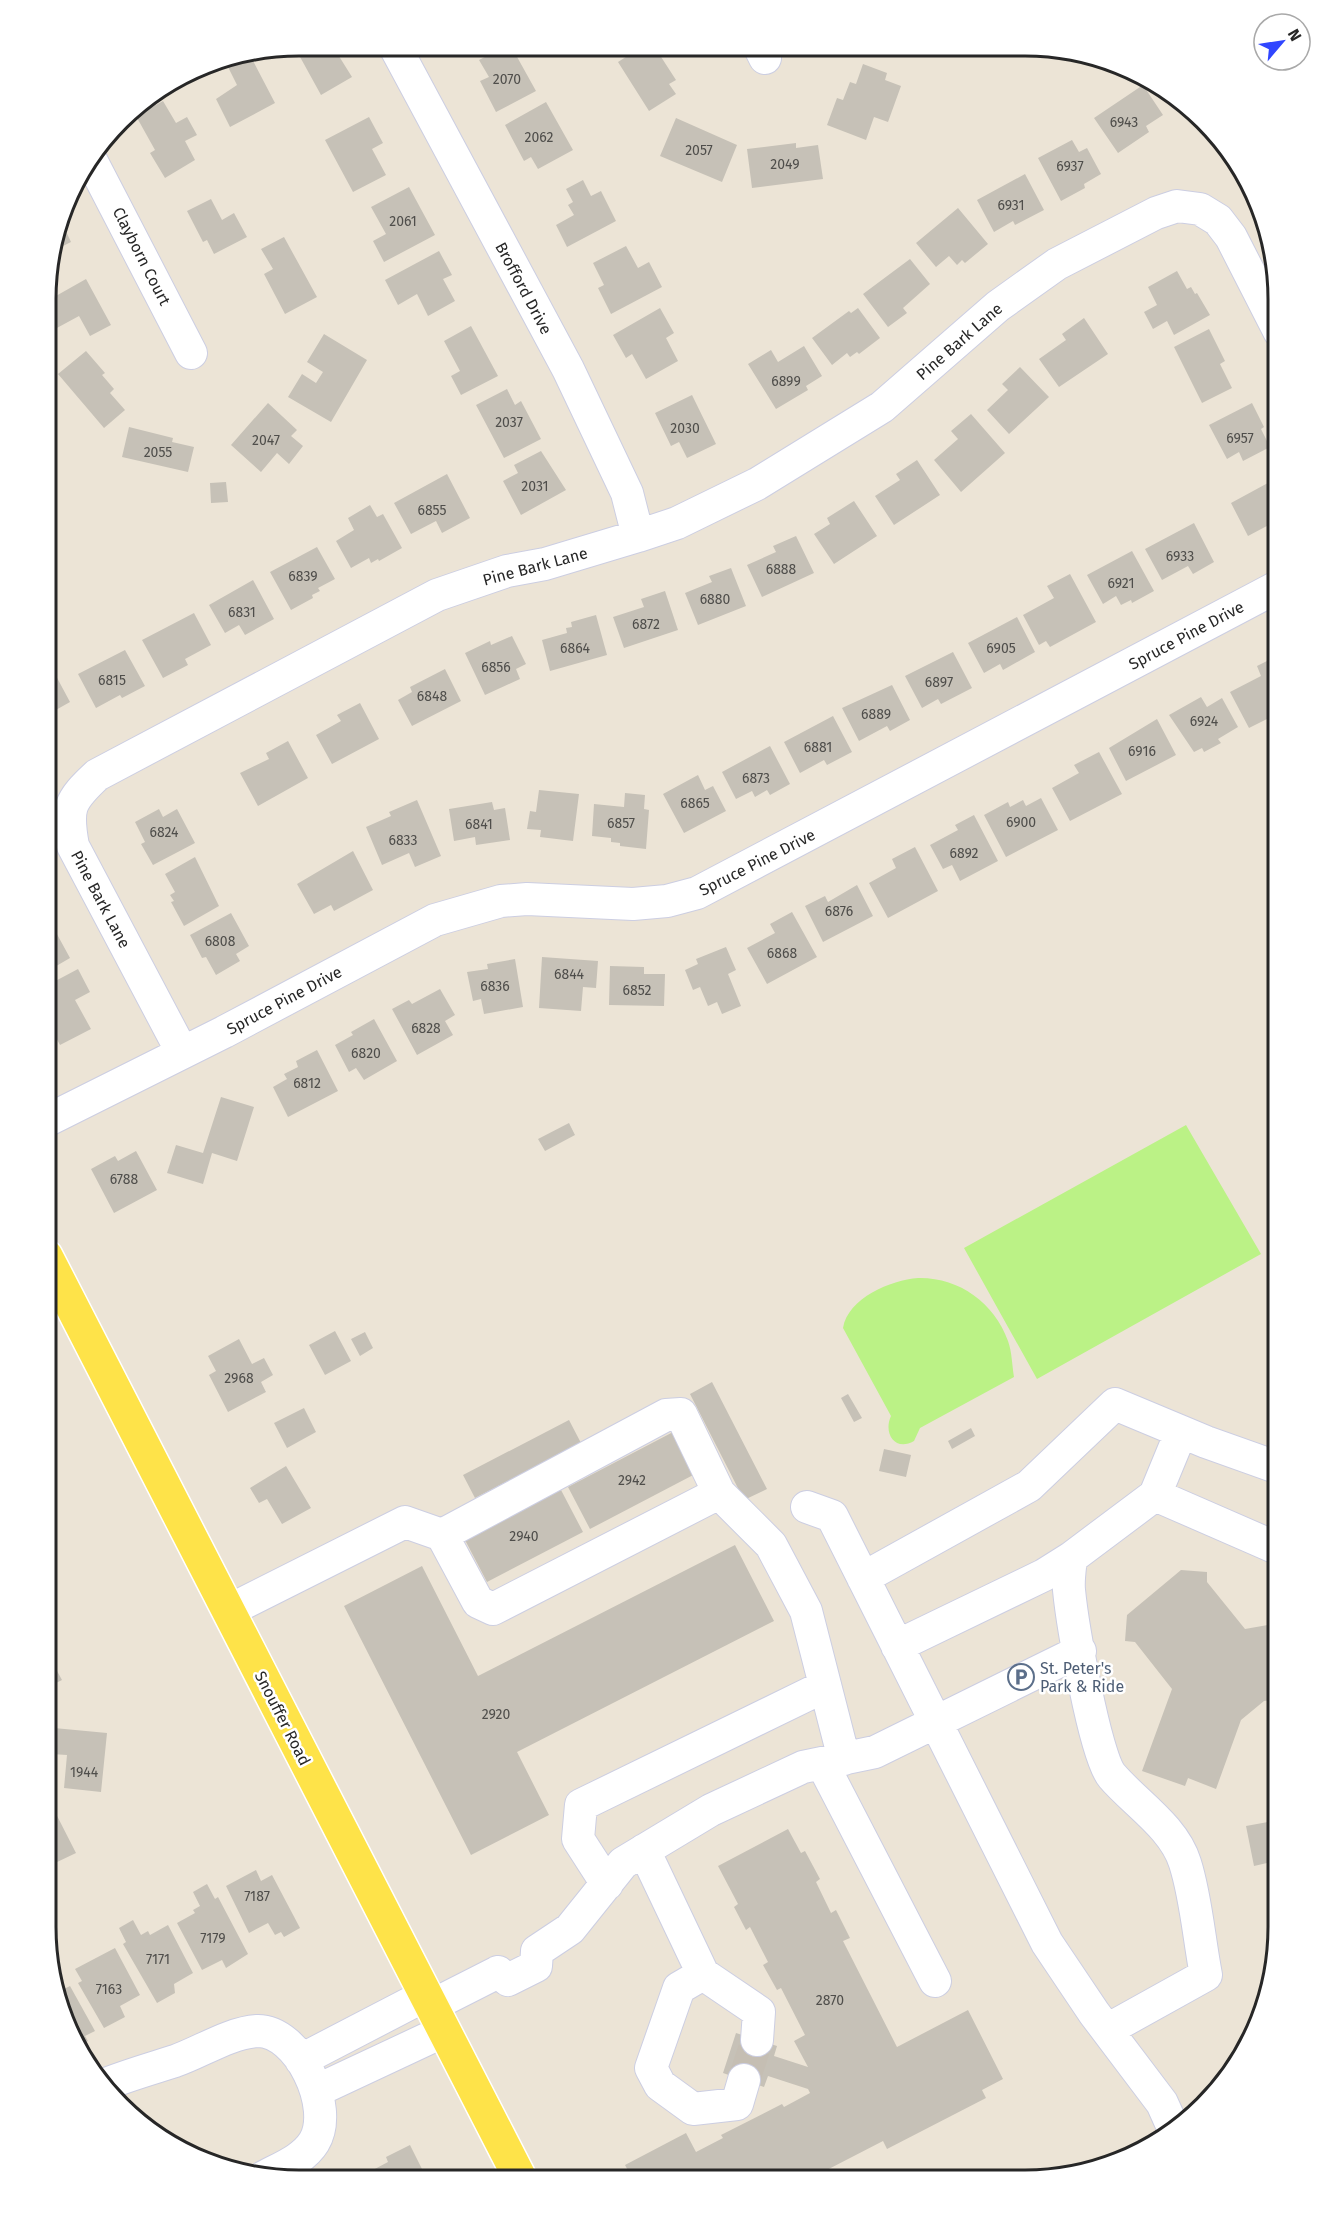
<svg xmlns="http://www.w3.org/2000/svg" width="1324" height="2226" viewBox="0 0 1324 2226" font-family="'Fira Sans',sans-serif">
<style>
.pitch{fill:#bbf286}
.building{fill:#c6c1b7}
.lines{fill:none;stroke-linecap:round;stroke-linejoin:round}
.minor-tunnel{stroke:#c5beb3;stroke-width:32;stroke-dasharray:32 16;stroke-linecap:butt}
.minor-casing{stroke:#cccee2;stroke-width:34}
.major-casing{stroke:#fff;stroke-width:36}
.minor{stroke:#fff;stroke-width:32}
.major{stroke:#fee349;stroke-width:33}
.labels{text-anchor:middle;stroke-width:5;stroke-linejoin:round;paint-order:stroke}
.number-label{font-size:14px;fill:#4f4e4b}
.street-label{font-size:16px;fill:#272727;stroke:#fff}
.service-label{font-size:16px;fill:#4e5e75;stroke:#fff;text-anchor:start}
.rim{fill:none;stroke:#272727;stroke-width:3}
</style>
<rect width="100%" height="100%" fill="#ece4d6"/>
<!-- pitch -->
<path class="pitch" d="M1186 1125 1261 1254 1037 1379 964 1248Z
M918 1278C958 1277 994 1302 1008 1341 1012 1352 1012 1365 1014 1377L920 1428 914 1441C895 1452 883 1433 891 1416L843 1328C848 1298 891 1280 918 1278Z"/>
<!-- building -->
<path class="building" d="M332 45 352 77 321 95 294 46Z
M506 46H511L536 91 496 112 480 81 489 77 479 60Z
M643 46H654L676 80 669 84 676 94 649 111 618 62Z
M250 55 275 103 230 127 216 99 237 85 227 65Z
M863 64 887 73 885 80 901 86 888 122 874 117 866 140 827 125 837 98 843 100 850 82 856 84Z
M1143 85 1163 115 1146 126 1149 132 1118 153 1094 118Z
M163 101 176 123 187 117 197 135 185 141 195 160 165 178 150 153 155 150 136 116Z
M546 102 573 150 538 169 531 157 524 161 505 125Z
M369 117 383 143 372 149 386 175 353 192 325 140Z
M676 118 737 145 722 182 660 156Z
M1072 140 1079 152 1087 148 1101 174 1084 184 1085 188 1061 201 1038 158Z
M796 143V148L818 145 823 179 752 188 747 149Z
M1025 174 1044 210 1015 225 1013 221 994 232 977 200Z
M583 180 591 196 601 191 616 221 567 247 556 225 574 215 568 205 573 202 566 189Z
M409 187 435 235 384 262 373 241 386 234 371 207Z
M211 199 222 220 234 213 247 237 214 254 207 240 203 242 187 211Z
M958 208 988 244 965 263 962 260 957 265 949 256 936 267 916 243Z
M61 221 71 242 51 252Z
M284 237 317 297 285 314 264 274 273 269 261 249Z
M626 246 638 268 649 262 662 287 611 314 598 288 604 285 593 263Z
M439 251 452 275 443 279 455 301 428 316 417 294 398 305 385 280Z
M910 259 930 284 903 308 907 313 888 327 863 294Z
M1177 271 1187 289 1191 287 1195 294 1197 293 1210 315 1174 335 1167 321 1153 329 1144 312 1157 305 1148 287Z
M86 279 111 325 90 336 79 316 55 329 47 315V301Z
M660 308 674 333 666 338 678 361 646 379 632 354 626 358 613 335Z
M858 308 880 338 859 354 857 352 850 357 847 353 832 365 812 338 849 311 851 313Z
M1084 318 1108 354 1059 387 1039 359 1066 340 1062 334Z
M471 326 498 376 461 395 451 376 460 371 444 341Z
M1209 329 1225 361 1220 364 1232 388 1202 403 1174 347Z
M324 334 367 360 331 422 288 397 302 374 316 383 323 372 307 362Z
M804 346 822 376 806 386 808 390 776 409 748 364 771 350 778 362Z
M86 351 105 373 102 375 114 389 110 393 125 410 104 428 58 374Z
M1020 367 1049 397 1009 434 987 410 1008 390 1002 384Z
M507 389 515 405 521 401 541 439 504 458 476 405Z
M692 395 716 444 687 458 679 442 671 446 655 413Z
M268 403 297 430 291 436 303 446 289 464 277 453 261 472 231 445Z
M1252 403 1264 427 1261 429 1270 447 1243 461 1239 452 1227 459 1209 425Z
M971 414 1005 453 961 492 934 460 958 439 951 431Z
M129 427 173 438 172 442 194 447 188 472 122 457Z
M541 451 566 490 521 515 503 481 518 473 514 465Z
M917 460 940 495 894 525 875 496 900 480 896 474Z
M447 474 470 518 442 533 436 521 411 534 394 503Z
M1279 477 1278 520 1248 536 1231 503Z
M226 482 228 502 211 503 210 483Z
M854 501 877 536 834 564 814 534 830 524 827 518Z
M370 505 377 517 383 514 402 548 379 561 378 559 371 563 369 558 351 568 336 541 354 530 348 518Z
M1194 523 1214 562 1193 574 1188 566 1162 580 1145 549Z
M796 536 814 573 762 597 747 565 776 552 773 546Z
M317 547 335 579 318 588 320 591 312 595 313 598 291 610 270 572Z
M1132 551 1154 591 1132 603 1131 600 1121 605 1116 596 1103 604 1087 575Z
M731 568 746 606 698 625 685 593 712 582 709 576Z
M1070 574 1096 622 1050 647 1046 641 1039 645 1023 615 1054 598 1047 586Z
M253 580 274 619 245 635 239 625 225 633 209 605Z
M665 591 678 630 624 648 613 617 644 607 641 599Z
M194 613 211 645 185 659 188 665 163 678 142 640Z
M596 615 607 655 550 671 542 640 567 633 566 628 572 627 571 622Z
M1017 617 1035 652 1003 670 1000 664 984 673 968 643Z
M512 636 526 664 516 669 520 679 485 695 465 653 490 641 491 645Z
M125 650 145 686 122 698 120 695 96 708 78 674Z
M953 652 972 688 941 704 938 699 922 708 905 676Z
M1279 655V713L1249 728 1230 692 1261 676 1257 666Z
M445 669 461 701 412 726 398 700 412 692 410 687Z
M55 674 70 702 47 715V679Z
M892 685 910 720 890 731 887 726 859 741 842 708Z
M1201 697 1207 707 1222 698 1238 727 1218 739 1221 743 1204 752 1202 748 1194 752 1169 715Z
M360 703 379 739 332 764 316 735 341 721 337 715Z
M833 716 852 752 827 765 824 760 800 773 784 742Z
M1157 719 1176 755 1126 781 1109 748Z
M288 741 308 778 258 806 240 773 269 759 266 753Z
M770 746 790 784 770 795 767 790 755 797 752 791 736 799 722 772Z
M1099 752 1122 794 1070 821 1052 788 1079 773 1074 765Z
M698 775 705 790 713 786 726 811 684 833 663 794Z
M539 790 579 794 573 841 540 837 541 830 527 829 530 811 536 812Z
M625 793 645 795 644 809 649 810 646 849 620 846V843L611 842V838L592 836 594 804 624 807Z
M1041 798 1058 830 1006 857 984 815 1008 802 1010 807 1023 800 1026 806Z
M417 800 441 856 415 867 409 853 382 865 366 827 391 816 389 812Z
M492 802 494 810 505 808 510 840 476 845 475 837 454 841 449 809Z
M159 809 163 817 177 809 195 843 153 865 141 844 145 842 135 822Z
M974 815 998 861 960 881 952 865 943 869 930 845 958 830 955 825Z
M915 847 938 891 888 918 869 883 896 868 892 859Z
M353 851 373 890 334 911 331 905 314 914 297 884Z
M195 857 219 906 184 926 171 902 174 901 170 895 175 892 165 874Z
M857 885 873 916 823 942 805 906 825 896 828 902Z
M792 912 817 957 767 984 747 948 775 933 770 924Z
M231 913 249 946 236 954 240 961 216 975 206 957 202 958 190 935Z
M52 925 70 958 46 972V928Z
M726 947 736 970 728 974 741 1006 722 1014 717 1002 708 1006 700 987 693 990 685 970 698 964 696 959Z
M542 957 598 961 596 988 583 987 581 1011 539 1008Z
M515 959 523 1007 484 1014 481 999 473 1001 467 972 488 969 487 964Z
M610 966 644 967V974H665L664 1006 609 1005Z
M78 969 90 992 75 1000 91 1029 60 1045 46 1019V998L49 996 46 986Z
M440 989 455 1015 445 1021 453 1035 417 1055 392 1009 409 1000 412 1004Z
M374 1019 397 1061 364 1080 356 1068 349 1072 335 1045 353 1035 351 1032Z
M317 1050 338 1091 288 1117 273 1087 287 1079 284 1074 298 1067 296 1061Z
M221 1097 254 1107 237 1161 212 1153 203 1184 167 1173 176 1145 203 1153Z
M569 1123 575 1135 545 1151 538 1139Z
M136 1151 157 1190 114 1213 91 1169 115 1156 118 1161Z
M335 1331 351 1361 325 1375 309 1345Z
M365 1332 373 1348 360 1356 351 1339Z
M239 1339 252 1364 264 1358 273 1375 261 1382 266 1392 228 1412 209 1375 216 1371 208 1356Z
M712 1382 767 1489 744 1500 690 1394Z
M848 1394 862 1418 854 1422 841 1398Z
M304 1408 316 1432 287 1448 274 1423Z
M569 1420 581 1443 475 1498 463 1475Z
M971 1428 975 1436 952 1449 948 1441Z
M675 1431 697 1473 590 1529 568 1487Z
M884 1449 911 1455 906 1477 879 1471Z
M286 1466 311 1508 282 1524 267 1499 259 1503 250 1488Z
M561 1490 583 1532 487 1582 465 1540Z
M735 1545 774 1621 517 1752 549 1815 471 1855 344 1606 422 1566 478 1676Z
M1181 1570 1207 1572V1582L1245 1629 1279 1623V1699L1264 1701 1241 1720 1216 1789 1188 1778 1185 1786 1142 1771 1172 1689 1135 1642 1125 1641 1127 1615Z
M45 1649 62 1680 50 1686 56 1697 45 1703Z
M54 1728 107 1733 101 1792 64 1788 67 1755 51 1754Z
M52 1806 76 1853 55 1863 51 1854 45 1857V1810Z
M1278 1820V1900H1274L1267 1863 1254 1866 1246 1826Z
M788 1829 801 1853 805 1851 820 1879 816 1882 831 1913 836 1910 850 1938 843 1941 897 2047 968 2010 1003 2079 982 2090 986 2098 887 2149 883 2141 819 2174 822 2180H633L625 2165 686 2133 696 2152 723 2138 721 2135 782 2104 784 2107 810 2093 808 2089 768 2076 764 2087 723 2073 736 2033 777 2046 774 2056 808 2067 794 2041 805 2035 781 1988 777 1990 763 1965 768 1962 750 1927 746 1930 734 1907 738 1904 718 1866Z
M256 1870 261 1881 272 1875 300 1928 284 1937 281 1932 275 1935 268 1923 249 1933 226 1886Z
M207 1884 215 1899 218 1897 248 1954 226 1968 222 1960 202 1970 177 1923 195 1913 193 1910 200 1906 193 1892Z
M133 1920 141 1935 148 1931 150 1935 168 1925 193 1973 174 1984 175 1993 157 2003 123 1944 126 1942 119 1928Z
M115 1948 140 1995 120 2006 125 2017 104 2028 78 1983 82 1981 75 1969Z
M70 1986 95 2031 85 2036 88 2041 77 2047 64 2024 58 1992Z
M410 2145 427 2179H376L371 2171 388 2162 386 2157Z"/>
<g class="lines">
<!-- minor-tunnel -->
<path class="minor-tunnel" d="M744 2080 757 2040"/>
<defs>
<path id="minor" d="M394 45 568 369 627 493 638 536
M759 46 765 58
M91 160 191 353
M182 1052 73 846C66 808 69 801 97 775L437 595 507 571 545 564 638 536 677 523 757 484 882 407 998 306 1057 264 1156 213 1177 206 1200 209 1218 220 1231 237 1279 331
M46 1121 224 1032 435 920 501 901 527 899 633 904 667 901 697 893 1279 586
M1155 1495 1181 1432
M807 1507 832 1516 1047 1943 1094 2013 1162 2103 1175 2132
M442 1535 478 1602 493 1609 719 1493
M1071 1558C1070 1568 1068 1580 1069 1590 1072 1621 1095 1757 1112 1776 1135 1803 1174 1827 1185 1863 1196 1897 1199 1939 1206 1975L1107 2030
M863 1578 1029 1486 1115 1404 1206 1442 1279 1468
M228 1611 405 1522 442 1535 666 1415 681 1414 719 1493 771 1545 806 1611 844 1759
M897 1646 1044 1575 1071 1558 1155 1495 1279 1549
M822 1763 935 1981
M644 1850 703 1974 759 2012 757 2040
M607 1884 578 1839 581 1805 825 1686
M537 1951 570 1929 623 1863 711 1810 803 1767 875 1752 1080 1651
M498 1972 508 1980 536 1966 537 1951
M703 1974 679 1988 651 2068 660 2085 693 2109 737 2104 744 2080
M431 2006 498 1972
M301 2060 426 1995
M101 2086C125 2076 150 2069 175 2061 201 2052 229 2033 257 2031 299 2030 335 2108 314 2142 303 2160 280 2168 262 2178
M316 2091 444 2031"/>
<path id="major" d="M46 1256 521 2180"/>
</defs>
<!-- minor casing -->
<use href="#minor" class="minor-casing"/>
<!-- major casing -->
<use href="#major" class="major-casing"/>
<!-- minor -->
<use href="#minor" class="minor"/>
<!-- major -->
<use href="#major" class="major"/>
</g>
<!-- icons -->
<defs>
<symbol id="parking-ring" viewBox="-11 -11 22 22"><circle r="9.5" fill="#fff" stroke="#5c6f8a" stroke-width="1.5"/><path d="M-3.5-5.5H1a3.5 3.5 0 0 1 0 7H-1V5.5H-3.5ZM-1-3.4V-.6H.8a1.4 1.4 0 0 0 0-2.8Z" fill="#5c6f8a"/></symbol>
</defs>
<g fill-rule="evenodd">
<use href="#parking-ring" x="1006" y="1662" width="30" height="30"/>
</g>
<g class="labels">
<!-- number labels -->
<g class="number-label">
<text x="507" y="84">2070</text>
<text x="1124" y="127">6943</text>
<text x="539" y="142">2062</text>
<text x="699" y="155">2057</text>
<text x="785" y="169">2049</text>
<text x="1070" y="171">6937</text>
<text x="1011" y="210">6931</text>
<text x="403" y="226">2061</text>
<text x="786" y="386">6899</text>
<text x="509" y="427">2037</text>
<text x="685" y="433">2030</text>
<text x="1240" y="443">6957</text>
<text x="266" y="445">2047</text>
<text x="158" y="457">2055</text>
<text x="535" y="491">2031</text>
<text x="432" y="515">6855</text>
<text x="1180" y="561">6933</text>
<text x="781" y="574">6888</text>
<text x="303" y="581">6839</text>
<text x="1121" y="588">6921</text>
<text x="715" y="604">6880</text>
<text x="242" y="617">6831</text>
<text x="646" y="629">6872</text>
<text x="575" y="653">6864</text>
<text x="1001" y="653">6905</text>
<text x="496" y="672">6856</text>
<text x="112" y="685">6815</text>
<text x="939" y="687">6897</text>
<text x="432" y="701">6848</text>
<text x="876" y="719">6889</text>
<text x="1204" y="726">6924</text>
<text x="818" y="752">6881</text>
<text x="1142" y="756">6916</text>
<text x="756" y="783">6873</text>
<text x="695" y="808">6865</text>
<text x="1021" y="827">6900</text>
<text x="621" y="828">6857</text>
<text x="479" y="829">6841</text>
<text x="164" y="837">6824</text>
<text x="403" y="845">6833</text>
<text x="964" y="858">6892</text>
<text x="839" y="916">6876</text>
<text x="220" y="946">6808</text>
<text x="782" y="958">6868</text>
<text x="569" y="979">6844</text>
<text x="495" y="991">6836</text>
<text x="637" y="995">6852</text>
<text x="426" y="1033">6828</text>
<text x="366" y="1058">6820</text>
<text x="307" y="1088">6812</text>
<text x="124" y="1184">6788</text>
<text x="239" y="1383">2968</text>
<text x="632" y="1485">2942</text>
<text x="524" y="1541">2940</text>
<text x="496" y="1719">2920</text>
<text x="84" y="1777">1944</text>
<text x="257" y="1901">7187</text>
<text x="213" y="1943">7179</text>
<text x="158" y="1964">7171</text>
<text x="109" y="1994">7163</text>
<text x="830" y="2005">2870</text>
</g>
<!-- street labels -->
<g class="street-label">
<text transform="translate(142 256) rotate(63)" y="6">Clayborn Court</text>
<text transform="translate(524 288) rotate(62)" y="6">Brofford Drive</text>
<text transform="translate(959 341) rotate(-41)" y="6">Pine Bark Lane</text>
<text transform="translate(535 566) rotate(-15)" y="6">Pine Bark Lane</text>
<text transform="translate(1186 635) rotate(-28)" y="6">Spruce Pine Drive</text>
<text transform="translate(757 862) rotate(-27)" y="6">Spruce Pine Drive</text>
<text transform="translate(101 899) rotate(62)" y="6">Pine Bark Lane</text>
<text transform="translate(284 1000) rotate(-28)" y="6">Spruce Pine Drive</text>
<text transform="translate(283 1718) rotate(63)" y="6">Snouffer Road</text>
</g>
<!-- service labels -->
<g class="service-label">
<text x="1040" y="1674">St. Peter's<tspan x="1040" dy="18">Park &amp; Ride</tspan></text>
</g>
</g>
<!-- crop -->
<path d="M0 0H1324V2226H0ZM299 56H1025A243 243 0 0 1 1268 299V1927A243 243 0 0 1 1025 2170H299A243 243 0 0 1 56 1927V299A243 243 0 0 1 299 56Z" fill="#fff" fill-rule="evenodd"/>
<path class="rim" d="M299 56H1025A243 243 0 0 1 1268 299V1927A243 243 0 0 1 1025 2170H299A243 243 0 0 1 56 1927V299A243 243 0 0 1 299 56Z"/>
<!-- north arrow -->
<g transform="translate(1282 42) rotate(61)"><circle r="28" fill="#ffffff" stroke="#a9a9a9" stroke-width="1.5"/>
<path d="M0-4.5L10 22L0 15L-10 22Z" fill="#3046ff"/>
<text y="-9" font-size="16" font-weight="bold" text-anchor="middle" fill="#272727">N</text>
</g>
</svg>
